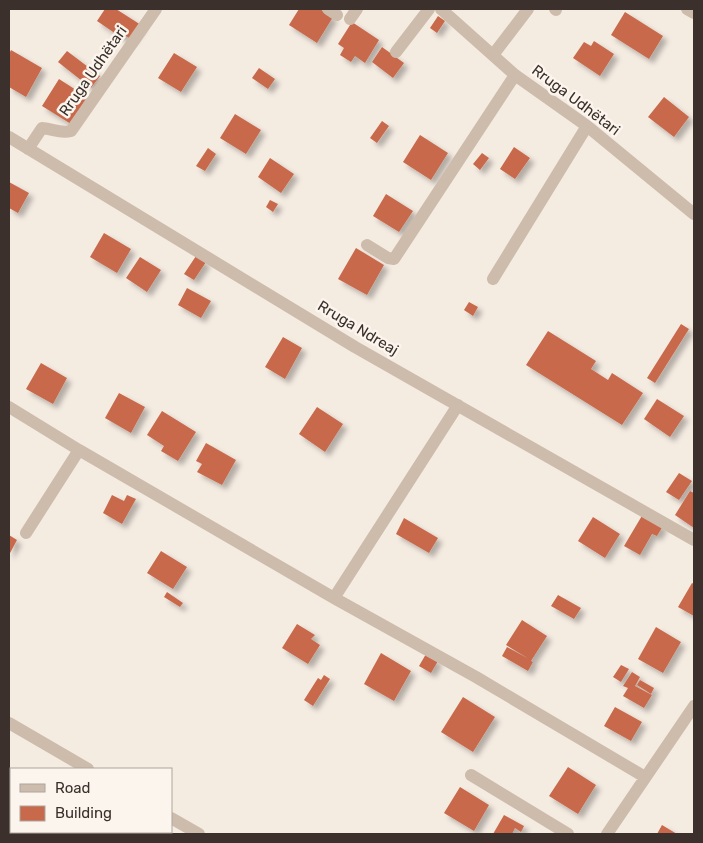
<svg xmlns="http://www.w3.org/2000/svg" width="703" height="843" viewBox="0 0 703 843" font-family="Rubik,sans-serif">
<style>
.building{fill:#c8694b;filter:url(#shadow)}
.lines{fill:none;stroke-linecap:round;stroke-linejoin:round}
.minor{stroke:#cdbbac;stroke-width:12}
.labels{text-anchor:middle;stroke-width:5;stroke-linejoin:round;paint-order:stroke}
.street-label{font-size:15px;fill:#3b302b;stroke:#fbf5ee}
</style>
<defs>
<filter id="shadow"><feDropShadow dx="4.5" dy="4.5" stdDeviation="2.5" flood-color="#0004"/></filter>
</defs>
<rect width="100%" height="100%" fill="#f4ebe1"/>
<!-- building -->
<path class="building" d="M105 9H116L141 25 131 39 124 35 122 38 97 21Z
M299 9H320L333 17 317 43 289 25Z
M625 12 663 36 649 59 611 35Z
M438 16 445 21 437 33 430 28Z
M352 22 379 40 365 63 355 56 351 62 340 55 344 48 338 44Z
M594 41 614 54 600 76 573 58 584 42 591 46Z
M382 47 404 63 393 78 372 62Z
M11 50 42 68 26 97 9 87V54Z
M67 51 100 76 91 88 58 62Z
M174 53 197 67 181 92 158 78Z
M259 68 275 79 268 89 252 78Z
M59 79 87 97 71 124 42 106Z
M664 97 689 117 674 137 648 117Z
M235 114 261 130 246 154 220 138Z
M382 121 389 126 377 143 370 138Z
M420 135 448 153 431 180 403 162Z
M514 147 530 158 515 179 500 169Z
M208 148 216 154 205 171 196 166Z
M482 153 489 158 480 170 473 164Z
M270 158 294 174 281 193 258 177Z
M9 182 29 193 18 213 9 208Z
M386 194 413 211 399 232 373 216Z
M270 200 278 204 273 212 266 207Z
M104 233 131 249 117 273 90 257Z
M356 248 384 265 367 295 338 279Z
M196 256 206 262 194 280 184 274Z
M140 257 161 270 147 292 126 278Z
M187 288 211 301 201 318 178 305Z
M469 302 478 307 473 316 464 310Z
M681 324 689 329 655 383 647 378Z
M548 331 596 361 591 369 608 380 612 373 643 393 622 425 526 365Z
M283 337 302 348 285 379 265 367Z
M41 363 67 378 53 404 26 389Z
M119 393 145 407 131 433 105 418Z
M657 399 684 416 670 437 644 419Z
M317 407 343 424 325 452 299 434Z
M162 411 196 432 178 461 161 451 164 446 147 435Z
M206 443 236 460 222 485 197 472 202 464 196 461Z
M679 473 692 481 679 500 666 492Z
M690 491 694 493V528L675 515Z
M112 495 124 501 127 495 136 499 122 524 103 513Z
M643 514 663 526 657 536 652 534 640 555 624 546Z
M593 517 620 534 605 558 578 541Z
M404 518 438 538 429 553 396 534Z
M9 535 17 540 9 555Z
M161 551 187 567 173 589 147 573Z
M692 583 694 584V616L678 607Z
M167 592 183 603 180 607 164 597Z
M558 595 581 608 574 619 551 606Z
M522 620 547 636 531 661 533 662 528 671 502 656 507 647 529 659 506 645Z
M297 624 315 635 311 639 320 645 308 664 282 648Z
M656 627 681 642 663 673 638 659Z
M381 653 411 671 394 701 364 684Z
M426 654 438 661 431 673 419 666Z
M621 665 629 669 621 682 613 677Z
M632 672 640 677 635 686 652 695 644 708 623 696 628 688 623 686Z
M324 675 330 679 313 706 304 700 318 678 321 680Z
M640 680 654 688 651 694 637 685Z
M463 697 495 717 473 752 441 732Z
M615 707 642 722 631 741 604 726Z
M568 767 596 785 578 814 549 796Z
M460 787 489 805 474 831 444 813Z
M504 815 524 826 521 832 515 828 512 834H493Z
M662 825 677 834H657Z"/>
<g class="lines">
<!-- minor -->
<path class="minor" d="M328 9 337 15
M441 9 515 75 587 126 694 214
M555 9 556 10
M687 9 694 13
M350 19 357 9
M396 52 429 9
M493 55 528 9
M9 137 355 347 694 540
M28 149 42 128C54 129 60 134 71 131L156 9
M367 245 388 258 394 259 515 75
M493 279 587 126
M9 407 79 450 334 598 476 677 645 777
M26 533 79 450
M334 598 458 405
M9 723 88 769
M471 775 568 834
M171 818 199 834
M9 833 11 834
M607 834 694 706"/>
</g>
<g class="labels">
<!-- street labels -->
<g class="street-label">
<text transform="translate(93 71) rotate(-55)" y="5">Rruga Udhëtari</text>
<text transform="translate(576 100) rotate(37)" y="5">Rruga Udhëtari</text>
<text transform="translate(358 328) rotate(31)" y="5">Rruga Ndreaj</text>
</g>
</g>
<!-- border -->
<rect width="703" height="843" fill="none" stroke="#3b302b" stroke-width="20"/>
<!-- legend -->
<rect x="10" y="768" width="162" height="65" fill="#fbf5ee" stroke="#aea6a0"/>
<rect x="20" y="784" width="25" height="8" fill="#cdbbac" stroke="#aea6a0"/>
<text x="55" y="793" font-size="15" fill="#3b302b">Road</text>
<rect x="20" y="806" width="25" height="15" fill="#c8694b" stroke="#aea6a0"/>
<text x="55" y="818" font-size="15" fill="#3b302b">Building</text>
</svg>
